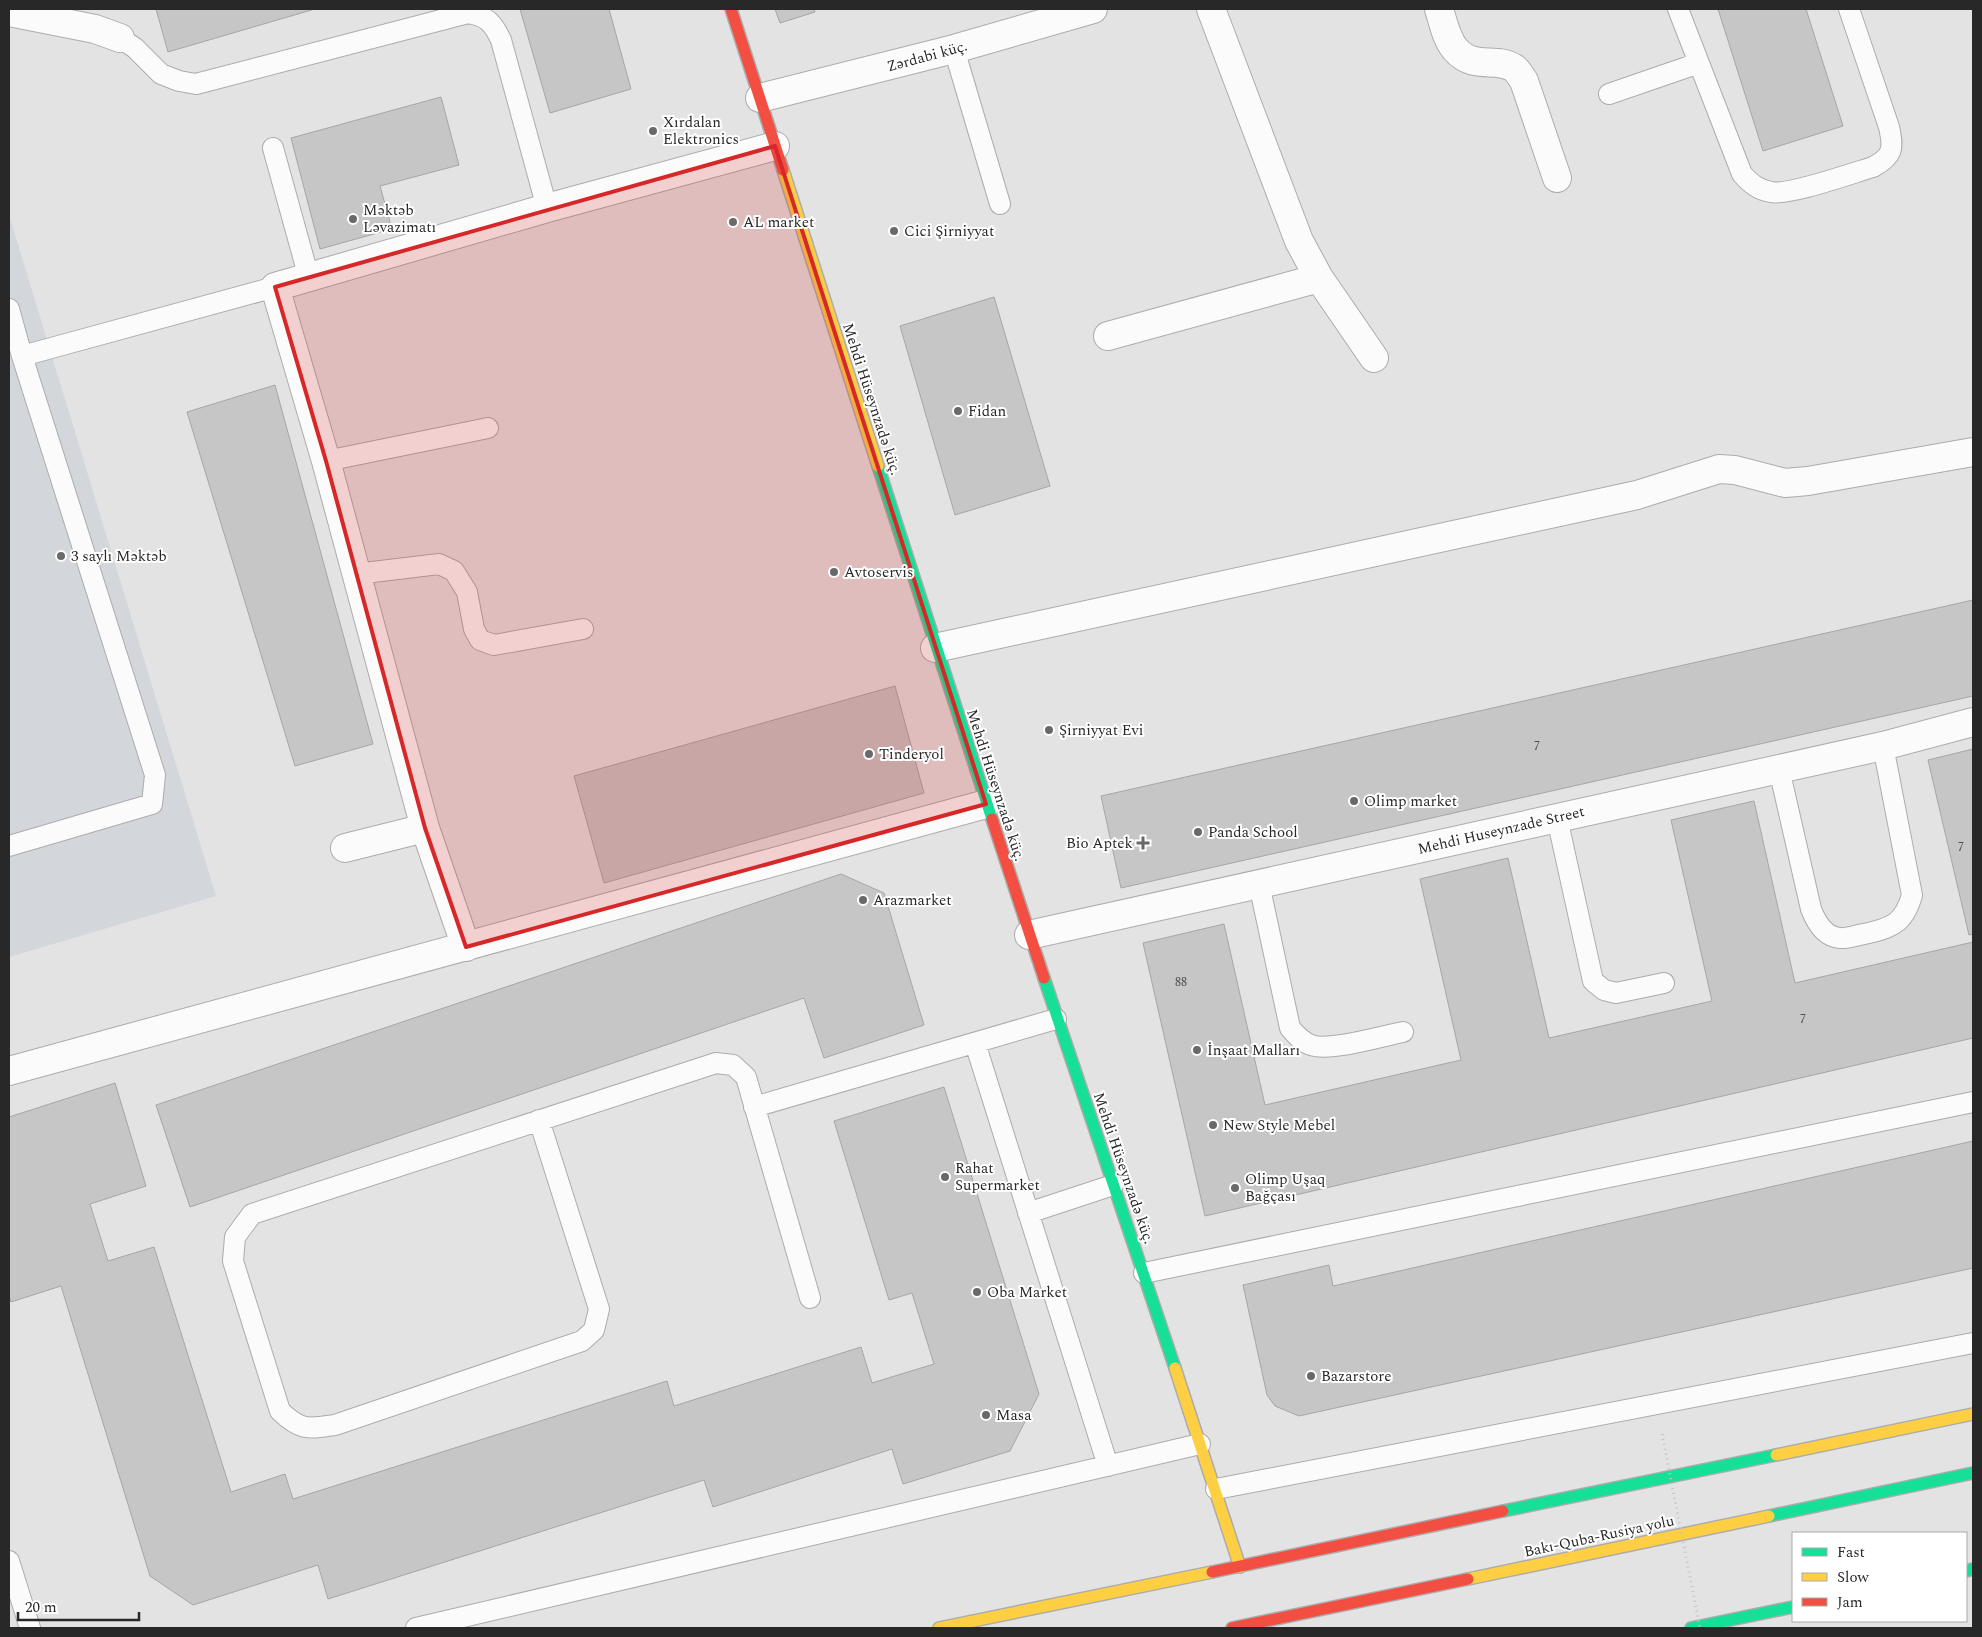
<svg xmlns="http://www.w3.org/2000/svg" width="1982" height="1637" viewBox="0 0 1982 1637" font-family="Spectral,serif">
<style>
.built{fill:#d3d6da}
.building{fill:#c6c6c6;stroke:#a6a6a6}
.lines{fill:none;stroke-linecap:round;stroke-linejoin:round}
.lane-casing{stroke:#acacac;stroke-width:22}
.street-casing{stroke:#acacac;stroke-width:30}
.fast-casing{stroke:#acacac;stroke-width:14}
.slow-casing{stroke:#acacac;stroke-width:14}
.jam-casing{stroke:#acacac;stroke-width:14}
.lane{stroke:#fbfbfb;stroke-width:20}
.street{stroke:#fbfbfb;stroke-width:28}
.fast{stroke:#16e098;stroke-width:11}
.slow{stroke:#ffcf43;stroke-width:11}
.jam{stroke:#f24e42;stroke-width:11}
.path-bridge{stroke:#c4c4c4;stroke-width:3;stroke-dasharray:1 4;stroke-linecap:butt}
.marked{fill:#d62828;fill-opacity:0.2;stroke:#d62828;stroke-width:4;stroke-linejoin:round}
.poi-dot{fill:#696969;stroke:#fff;stroke-width:2}
.labels{text-anchor:middle;stroke-width:4;stroke-linejoin:round;paint-order:stroke}
.number-label{font-size:12px;fill:#505050}
.street-label{font-size:15px;fill:#282828;stroke:#fff}
.poi-label{font-size:15px;fill:#282828;stroke:#fff;text-anchor:start}
</style>
<rect width="100%" height="100%" fill="#e3e3e3"/>
<!-- built -->
<path class="built" d="M9 215 216 896 9 957Z"/>
<!-- building -->
<path class="building" d="M156 9H315L168 52Z
M520 9H609L631 89 550 113Z
M775 9H814L815 12 780 23Z
M1718 9H1806L1843 126 1763 151Z
M441 97 459 165 380 186 392 229 320 249 291 138Z
M994 297 1050 486 955 515 900 326Z
M275 385 373 744 295 766 187 412Z
M1973 600V696L1121 888 1101 796Z
M895 686 924 793 604 883 574 776Z
M1973 749V934L1969 935 1928 760Z
M1754 801 1795 983 1973 942V1038L1205 1216 1143 943 1224 924 1265 1105 1461 1060 1420 879 1508 858 1549 1038 1712 1001 1671 820Z
M841 874 884 893 924 1025 824 1058 804 998 190 1207 156 1105Z
M115 1083 146 1186 90 1204 108 1261 154 1247 231 1492 285 1474 293 1499 667 1381 674 1406 861 1347 872 1383 934 1364 912 1293 889 1300 834 1121 944 1087 1039 1394 1010 1451 903 1484 892 1449 713 1507 704 1480 328 1599 318 1565 193 1605 150 1576 61 1286 11 1302 9 1295V1117Z
M1973 1141V1268L1299 1416 1275 1406 1267 1395 1243 1285 1329 1265 1333 1286Z"/>
<g class="lines">
<defs>
<path id="lane" d="M1678 9 1742 174C1750 183 1758 190 1771 192 1789 196 1852 173 1873 167 1893 156 1894 149 1889 127L1849 9
M120 38 135 48 161 74 179 81 196 84 468 13C487 16 493 23 501 40L547 208
M954 49 1000 204
M1609 94 1699 63
M273 148 309 278
M9 309 22 356 155 775 152 804 9 846
M22 356 275 287
M326 461 488 428
M356 574 439 564 454 571 467 592 474 629 480 640 494 645 583 629
M1779 769 1811 909C1816 922 1825 937 1840 938 1847 939 1857 935 1864 934 1891 928 1904 924 1912 895L1883 746
M1557 818 1593 981 1604 990 1616 993 1664 983
M1259 884 1290 1028C1296 1035 1302 1042 1311 1045 1329 1052 1382 1036 1403 1032
M975 1043 1108 1466
M754 1107 1056 1019
M539 1120 599 1309 594 1330 582 1341 335 1425C308 1429 301 1431 280 1411L233 1261 235 1237 252 1214 716 1063 733 1065 746 1077 810 1298
M1028 1213 1113 1185
M1144 1273 1973 1102
M1216 1489 1973 1343
M9 1561 30 1628
M416 1628 1200 1444"/>
<path id="street" d="M1211 9 1299 241 1319 278 1374 358
M1439 9C1443 22 1446 38 1455 49 1474 71 1495 56 1514 68 1518 71 1521 77 1524 81L1557 178
M9 12 95 29 120 38
M760 98 954 49 1093 9
M1108 336 1319 278
M935 648 1637 495 1719 469 1735 470 1785 483 1808 481 1973 452
M425 828 466 947
M345 848 425 828 326 461 275 287 547 208 775 146
M1029 935 1883 746 1973 722
M9 1071 986 804"/>
<path id="fast" d="M878 466 992 819
M1044 978 1175 1368
M1503 1511 1776 1455
M1769 1516 1973 1473
M1966 1571 1973 1569
M1691 1628 1793 1607"/>
<path id="slow" d="M783 170 878 466
M1175 1368 1240 1567
M1776 1455 1973 1414
M1468 1579 1769 1516
M939 1628 1212 1572"/>
<path id="jam" d="M731 9 783 170
M992 819 1044 978
M1212 1572 1503 1511
M1232 1628 1468 1579"/>
</defs>
<!-- lane casing -->
<use href="#lane" class="lane-casing"/>
<!-- street casing -->
<use href="#street" class="street-casing"/>
<!-- fast casing -->
<use href="#fast" class="fast-casing"/>
<!-- slow casing -->
<use href="#slow" class="slow-casing"/>
<!-- jam casing -->
<use href="#jam" class="jam-casing"/>
<!-- lane -->
<use href="#lane" class="lane"/>
<!-- street -->
<use href="#street" class="street"/>
<!-- fast -->
<use href="#fast" class="fast"/>
<!-- slow -->
<use href="#slow" class="slow"/>
<!-- jam -->
<use href="#jam" class="jam"/>
<!-- path-bridge -->
<path class="path-bridge" d="M1662 1434 1700 1628"/>
</g>
<!-- marked area -->
<path class="marked" d="M775 146 986 804 466 947 425 828 326 461 275 287Z"/>
<!-- markers -->
<g class="poi-dot">
<circle cx="653" cy="131" r="5"/>
<circle cx="353" cy="219" r="5"/>
<circle cx="733" cy="222" r="5"/>
<circle cx="894" cy="231" r="5"/>
<circle cx="958" cy="411" r="5"/>
<circle cx="61" cy="556" r="5"/>
<circle cx="834" cy="572" r="5"/>
<circle cx="1049" cy="730" r="5"/>
<circle cx="869" cy="754" r="5"/>
<circle cx="1354" cy="801" r="5"/>
<circle cx="1198" cy="832" r="5"/>
<path d="M1140.5 835.5h5v5h5v5h-5v5h-5v-5h-5v-5h5z"/>
<circle cx="863" cy="900" r="5"/>
<circle cx="1197" cy="1050" r="5"/>
<circle cx="1213" cy="1125" r="5"/>
<circle cx="945" cy="1177" r="5"/>
<circle cx="1235" cy="1188" r="5"/>
<circle cx="977" cy="1292" r="5"/>
<circle cx="1311" cy="1376" r="5"/>
<circle cx="986" cy="1415" r="5"/>
</g>
<g class="labels">
<!-- number labels -->
<g class="number-label">
<text x="1537" y="750">7</text>
<text x="1961" y="851">7</text>
<text x="1181" y="986">88</text>
<text x="1803" y="1023">7</text>
</g>
<!-- street labels -->
<g class="street-label">
<text transform="translate(927 56) rotate(-15)" y="5">Zərdabi küç.</text>
<text transform="translate(872 399) rotate(72)" y="5">Mehdi Hüseynzadə küç.</text>
<text transform="translate(996 785) rotate(72)" y="5">Mehdi Hüseynzadə küç.</text>
<text transform="translate(1501 830) rotate(-13)" y="5">Mehdi Huseynzadе Street</text>
<text transform="translate(1124 1168) rotate(71)" y="5">Mehdi Hüseynzadə küç.</text>
<text transform="translate(1599 1536) rotate(-12)" y="5">Bakı-Quba-Rusiya yolu</text>
</g>
<!-- poi labels -->
<g class="poi-label">
<text x="663" y="127">Xırdalan<tspan x="663" dy="17">Elektronics</tspan></text>
<text x="363" y="215">Məktəb<tspan x="363" dy="17">Ləvazimatı</tspan></text>
<text x="743" y="227">AL market</text>
<text x="904" y="236">Cici Şirniyyat</text>
<text x="968" y="416">Fidan</text>
<text x="71" y="561">3 saylı Məktəb</text>
<text x="844" y="577">Avtoservis</text>
<text x="1059" y="735">Şirniyyat Evi</text>
<text x="879" y="759">Tinderyol</text>
<text x="1364" y="806">Olimp market</text>
<text x="1208" y="837">Panda School</text>
<text x="1133" y="848" text-anchor="end">Bio Aptek</text>
<text x="873" y="905">Arazmarket</text>
<text x="1207" y="1055">İnşaat Malları</text>
<text x="1223" y="1130">New Style Mebel</text>
<text x="955" y="1173">Rahat<tspan x="955" dy="17">Supermarket</tspan></text>
<text x="1245" y="1184">Olimp Uşaq<tspan x="1245" dy="17">Bağçası</tspan></text>
<text x="987" y="1297">Oba Market</text>
<text x="1321" y="1381">Bazarstore</text>
<text x="996" y="1420">Masa</text>
</g>
</g>
<!-- border -->
<rect width="1982" height="1637" fill="none" stroke="#282828" stroke-width="20"/>
<!-- legend -->
<rect x="1792" y="1532" width="175" height="90" fill="#ffffff" stroke="#a9a9a9"/>
<rect x="1802" y="1548" width="25" height="8" fill="#16e098" stroke="#a9a9a9"/>
<text x="1837" y="1557" font-size="15" fill="#282828">Fast</text>
<rect x="1802" y="1573" width="25" height="8" fill="#ffcf43" stroke="#a9a9a9"/>
<text x="1837" y="1582" font-size="15" fill="#282828">Slow</text>
<rect x="1802" y="1598" width="25" height="8" fill="#f24e42" stroke="#a9a9a9"/>
<text x="1837" y="1607" font-size="15" fill="#282828">Jam</text>
<!-- scale -->
<path d="M18 1612v8h121v-8" fill="none" stroke="#282828" stroke-width="2.5"/>
<text x="25" y="1612" font-size="15" fill="#282828" stroke="#ffffff" stroke-width="4" paint-order="stroke">20 m</text>
</svg>
